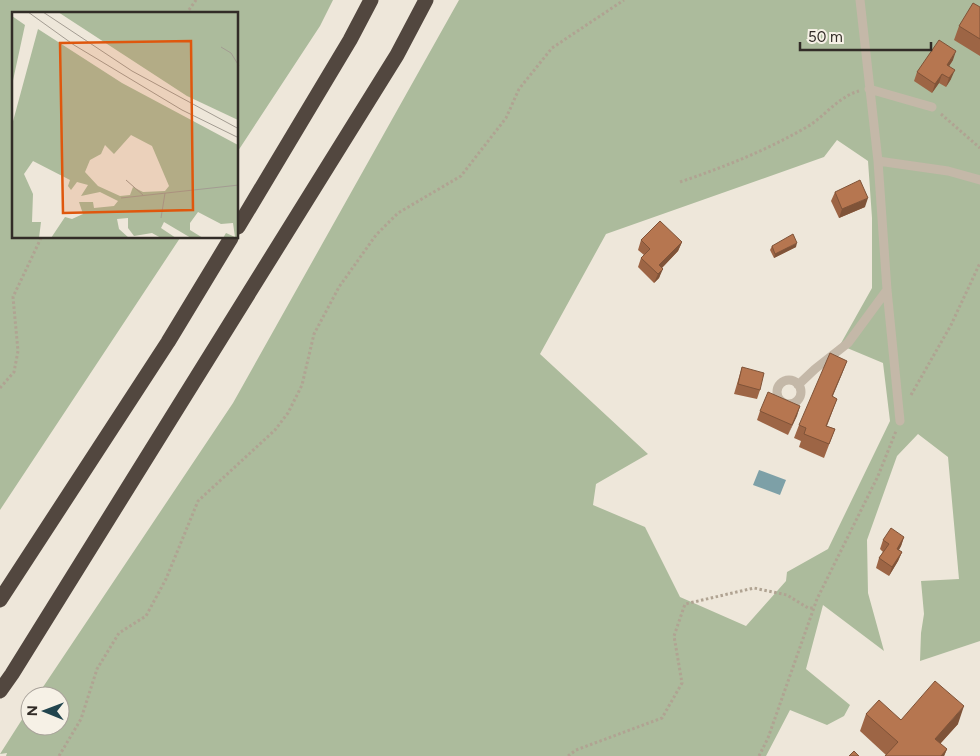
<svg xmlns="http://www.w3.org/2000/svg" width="980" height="756" viewBox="0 0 980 756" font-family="Figtree,sans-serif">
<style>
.green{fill:#acbb9c;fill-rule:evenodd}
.water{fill:#7da0a7}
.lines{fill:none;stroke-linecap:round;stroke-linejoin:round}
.path{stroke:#b0a392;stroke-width:3;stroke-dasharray:2.5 2.5;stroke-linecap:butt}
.lane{stroke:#c4b8a8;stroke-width:9}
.highway{stroke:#52473f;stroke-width:15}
.wall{fill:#9d6545}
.shaded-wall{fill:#7f5338}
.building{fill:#b67650;stroke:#7f5338}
.inset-road{fill:none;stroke:#a39c92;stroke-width:1}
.view{fill:#df570d;fill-opacity:0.15;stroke:#df570d;stroke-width:2.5}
.inset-edge{fill:none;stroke:#322c27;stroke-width:2.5}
</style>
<rect width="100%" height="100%" fill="#eee7da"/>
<!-- green -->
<path class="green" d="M0 0H333L320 26 238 151V14H14V238H180L0 510Z
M459 0H980V641L920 661 921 633 924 614 921 581 959 579 948 457 918 434 897 456 867 540 868 593 884 651 823 605 806 669 850 705 844 716 827 725 790 710 766 756H6L7 753 0 754 30 707V726H60V696H37L233 403ZM837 140 868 161 872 218V288L840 345 883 363 890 421 828 549 787 572 786 581 746 626 680 597 645 527 593 505 596 484 648 454 540 354 606 234 824 157Z"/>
<!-- water -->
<path class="water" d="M759 470 786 480 780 495 753 485Z"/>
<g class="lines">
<!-- path -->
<path class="path" d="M186 14 196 0
M941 114 980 148
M680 182C724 167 765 151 805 128 824 118 837 97 859 91
M0 388 14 372 18 351 13 297 41 238
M911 395 951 325 980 263
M59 756 81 719 97 669 119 633 146 616 166 579 198 501 275 430 288 413 302 385 314 334 339 287 376 235 398 213 461 176 506 118 519 89 552 48 624 0
M568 756 576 750 662 718 682 683 674 636 685 604 754 588 787 595 808 608H813
M759 756 768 738 817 599 878 476 896 431"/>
<!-- lane -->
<path class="lane" d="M860 0 878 161 887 290 900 421
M869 89 932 107
M878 161 948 171 980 180
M777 392a12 12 0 1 1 24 0a12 12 0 1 1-24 0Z
M798 385 815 369 848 343 887 290"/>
<!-- highway -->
<path class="highway" d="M238 227 350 40 371 0
M0 600 168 342 231 238
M0 691 12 674 397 55 426 0"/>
</g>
<!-- wall -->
<path class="wall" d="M980 7V56L954 40 959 26Z
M953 60 949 66 951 79 946 87 939 83 932 93 914 81 917 72Z
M835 192 865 207 839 218 831 201Z
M641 240 682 242 678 251 662 268 659 278 654 283 638 267 641 258 644 255 638 250Z
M772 246 796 247 774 258 770 250Z
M847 361 832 396 837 399 827 426 835 429 824 458 799 447 801 441 794 438 799 425Z
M742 367 760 390 757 399 734 394 739 377Z
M800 406 788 435 757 420 760 411Z
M904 537 901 546 899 550 902 552 898 561 889 576 876 568 879 558 883 552 880 549 883 540Z
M866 714 901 720 958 724 940 744 947 749 944 756H885L886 755 860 731Z"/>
<!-- shaded-wall -->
<path class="shaded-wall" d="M956 51 953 60 944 74 947 65Z
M955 70 951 79 946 87 949 78Z
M942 74 939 83 932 93 935 84Z
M868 198 865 207 839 218 842 209Z
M682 242 678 251 657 273 659 265Z
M797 243 796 247 774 258 775 254Z
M663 269 659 278 654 283 658 274Z
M847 361 842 374 827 410 832 396Z
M800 406 797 416 788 435 792 425Z
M904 537 901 546 894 558 897 549Z
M902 552 898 561 889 576 892 567Z
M964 706 958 724 929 756 935 739Z
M947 749 944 756H941Z"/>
<!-- building -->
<path class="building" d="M973 3 980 7V39L959 26Z
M939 40 956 51 947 65 955 70 949 78 942 74 935 84 917 72Z
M860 180 868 198 842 209 835 192Z
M660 221 682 242 659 265 663 269 658 274 641 258 650 249 641 240Z
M793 234 797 243 775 254 772 246Z
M830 353 847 361 832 396 837 399 826 426 835 429 829 444 804 434 806 428 799 425Z
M742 367 764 373 760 390 738 384Z
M768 392 800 406 792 425 760 411Z
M891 528 904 537 897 549 902 552 892 567 879 558 889 544 883 540Z
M935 681 964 706 935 739 947 749 941 756H885L898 742 866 714 879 700 901 720Z
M854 751 859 756H849Z"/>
<!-- overview -->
<g transform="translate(12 12)">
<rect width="226" height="226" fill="#eee7da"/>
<path d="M46 0H226V108L175 84ZM0 4 13 13 0 73ZM26 17 110 71 226 133V226H211L214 221 223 225 221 211 209 212 186 200 178 211V218L191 226H179L152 210 149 216 164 226H149L140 221 122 224 116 216V206L105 207 107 217 117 226H39L53 205 60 207 71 202 67 190H81L82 196 102 194 106 189 88 180 69 184 76 173 65 170 59 178 56 174 58 168 21 149 12 162 21 182 20 210H29L27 226H0V113ZM119 123 140 134 157 174 153 179 131 180 121 175 118 183 108 184 86 174 73 160 78 148 89 142 93 133 102 142Z" fill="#acbb9c" fill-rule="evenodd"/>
<path class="inset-road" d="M16 0 62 33 170 98 227 126M31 0 120 59 227 117M209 35 219 41 227 54M114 168 131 183M109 186 227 173M149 206 153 181"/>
<path class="view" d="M179 29 181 198 51 201 48 31Z"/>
<rect width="226" height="226" class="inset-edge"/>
</g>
<!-- north arrow -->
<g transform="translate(45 711) rotate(271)"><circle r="24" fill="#f6f1e6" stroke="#a8a29a"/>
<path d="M0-4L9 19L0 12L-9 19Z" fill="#22454e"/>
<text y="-8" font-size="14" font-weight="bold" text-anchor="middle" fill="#322c27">N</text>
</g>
<!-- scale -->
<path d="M800 42v8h131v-8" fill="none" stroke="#322c27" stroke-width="2.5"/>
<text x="808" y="42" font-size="15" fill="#322c27" stroke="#f6f1e6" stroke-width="4" paint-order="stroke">50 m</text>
</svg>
